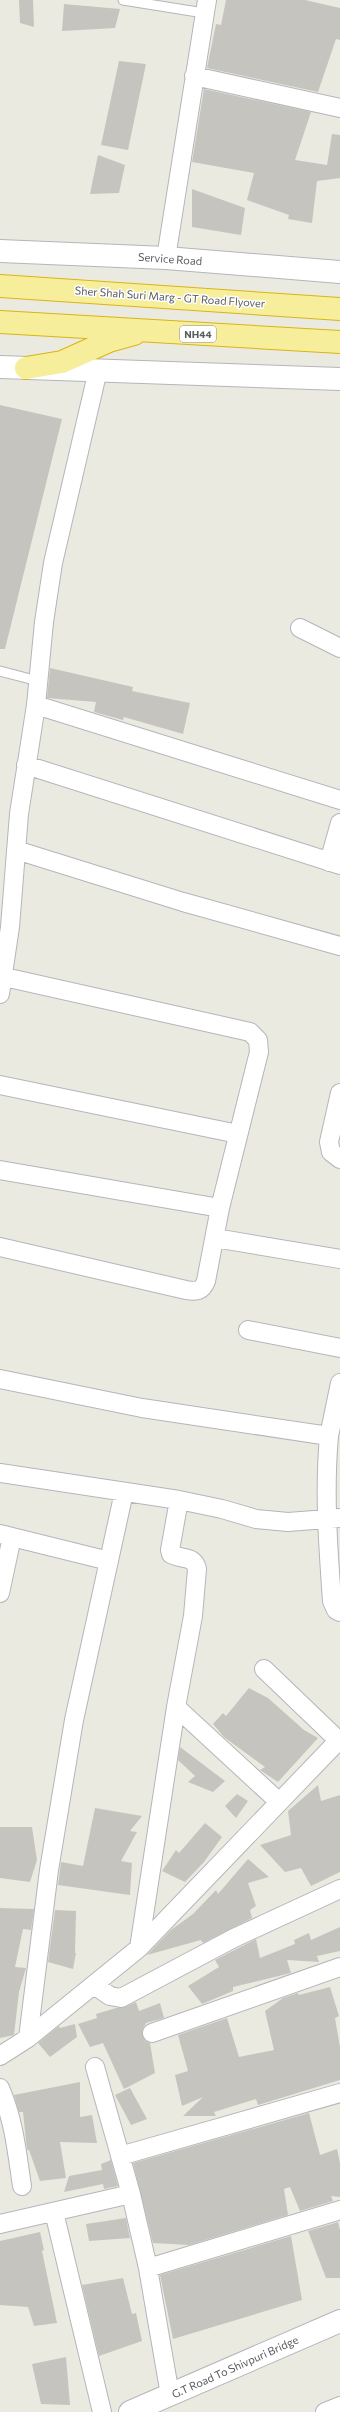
<svg xmlns="http://www.w3.org/2000/svg" width="340" height="2412" viewBox="0 0 340 2412" font-family="Commissioner,sans-serif">
<style>
.building{fill:#c6c4be}
.lines{fill:none;stroke-linecap:round;stroke-linejoin:round}
.service-casing{stroke:#b3b6ba;stroke-width:11}
.minor-casing{stroke:#b3b6ba;stroke-width:20}
.tertiary-casing{stroke:#b3b6ba;stroke-width:24}
.trunk-casing{stroke:#dbb411;stroke-width:24}
.service{stroke:#fff;stroke-width:9}
.minor{stroke:#fff;stroke-width:18}
.tertiary{stroke:#fff;stroke-width:22}
.trunk{stroke:#f6ee9b;stroke-width:22}
.labels{text-anchor:middle;stroke-width:3;stroke-linejoin:round;paint-order:stroke}
.shield{fill:#fff;stroke:#8b8d90;stroke-width:1}
.shield-label{font-size:10px;font-weight:bold;fill:#595c60}
.street-label{font-size:11px;fill:#595c60;stroke:#fff}
</style>
<rect width="100%" height="100%" fill="#ebeae1"/>
<!-- building -->
<path class="building" d="M19 0H33L34 27 20 23Z
M226 0H305L340 8V40L336 39 318 92 207 68 216 24 221 25Z
M64 4 120 9 115 28 62 31Z
M119 61 146 64 128 150 101 145Z
M204 89 311 112 295 160 327 165 332 134 340 135V178L317 181 312 223 288 219 289 215 247 200 254 173 192 162Z
M98 155 125 165 119 193 90 194Z
M192 189 245 208 241 235 192 227Z
M0 405 62 419 5 649H0Z
M50 668 133 687 132 691 190 703 183 734 124 717 123 720 94 712 96 702 47 698Z
M249 1688 268 1698 304 1730 318 1738 278 1782 260 1770 265 1767 224 1737 213 1724 223 1713 226 1716Z
M180 1747 225 1781 213 1792 188 1782 195 1776 178 1760Z
M318 1785 321 1801 340 1795V1872L311 1886 301 1868 285 1872 260 1845 291 1835 288 1811Z
M237 1794 248 1801 236 1818 225 1806Z
M95 1808 142 1816 130 1831 137 1832 121 1861 132 1863 130 1895 58 1885 61 1862 83 1866Z
M205 1823 222 1837 204 1862 185 1882 162 1871 176 1850 179 1853Z
M0 1827H32L37 1860 30 1882 0 1878Z
M248 1859 269 1877 248 1883 256 1906 250 1910 252 1918 203 1943 201 1940 147 1955 171 1930 193 1914 216 1890 218 1894Z
M0 1908 34 1909 31 1930 23 1929 15 1967 26 1968 19 1992 14 2035 0 2038Z
M55 1910 76 1911 75 1953H76L73 1969 48 1962Z
M340 1927V1951L317 1956 319 1962 287 1960 291 1973 233 1987V1991L202 2004 188 1986 219 1967 215 1960 256 1939 260 1958 295 1944 294 1940 309 1933 311 1940Z
M330 1987 339 2016 335 2018 340 2047V2080L258 2105 256 2099 214 2112 216 2116H183L203 2097 182 2106 175 2075 188 2071 178 2035 227 2018 239 2057 274 2050 265 2011 283 1998 298 1993 299 1995Z
M136 2002 139 2011 160 2003 164 2018 146 2023 142 2031 145 2041 150 2043 155 2073 124 2089 103 2043 90 2047 78 2024 97 2018 96 2014 116 2008 125 2007Z
M75 2024 77 2037 50 2057 38 2043 59 2026 60 2028Z
M80 2082V2117L92 2115 97 2143 60 2142 66 2178 40 2181 29 2150H27L23 2112H19L14 2095Z
M130 2088 147 2119 131 2125 115 2095Z
M309 2113 320 2155 337 2149 340 2163V2197L331 2196 333 2201 300 2211 290 2187 284 2189 288 2215 189 2245 153 2243 133 2163Z
M111 2160 118 2186 104 2189 103 2184 64 2192 69 2176 102 2170 101 2164Z
M126 2218 130 2238 89 2241 86 2224Z
M338 2222 340 2230V2278H326L308 2231Z
M40 2232 44 2250 42 2251 57 2323 34 2326 28 2307 0 2305V2241Z
M291 2236 302 2300 173 2339 160 2275Z
M123 2278 132 2314 136 2313 142 2341 99 2356 82 2285Z
M66 2357 70 2405 41 2404 32 2364Z"/>
<g class="lines">
<defs>
<path id="service" d="M123 0 204 13
M0 671 38 681"/>
<path id="minor" d="M194 76 340 108
M166 258 207 0
M300 628 340 648
M36 705 340 800
M26 765 340 865
M16 850 183 902 340 946
M329 862 340 823
M0 976 250 1032 258 1040 259 1052 220 1208
M0 994 10 927 19 814 36 705 44 622 53 563 98 370
M0 1085 238 1134
M340 1093 329 1142 331 1152 340 1159
M0 1170 220 1208 206 1281C202 1291 197 1292 186 1290L0 1247
M215 1238 340 1259
M248 1330 340 1348
M0 1379 142 1408 329 1436C324 1491 328 1546 332 1601L336 1610 340 1612
M329 1436 340 1383
M0 1473 179 1500 222 1509 256 1519 288 1522 340 1518
M0 1534 12 1537 0 1593
M12 1537 109 1561
M264 1669 338 1740
M176 1707 278 1801
M139 1948 176 1707 193 1616 197 1569C194 1555 182 1560 171 1554L170 1550 179 1500
M94 1985 110 1996 121 1998 234 1938 340 1889
M152 2033 340 1967
M28 2038 49 1870 74 1720 124 1492
M0 2056 28 2038 139 1948 340 1739
M95 2067 131 2194 148 2268 170 2395
M0 2088C14 2120 17 2153 22 2186
M120 2156 340 2093
M54 2212 102 2412
M0 2224 131 2194
M148 2268 340 2210
M325 2412 340 2406"/>
<path id="tertiary" d="M0 251 166 258 340 272
M0 367 340 379
M130 2412 340 2321"/>
<path id="trunk" d="M0 286 340 309
M0 322 340 342
M26 368 62 362 109 341 134 334"/>
</defs>
<!-- service casing -->
<use href="#service" class="service-casing"/>
<!-- minor casing -->
<use href="#minor" class="minor-casing"/>
<!-- tertiary casing -->
<use href="#tertiary" class="tertiary-casing"/>
<!-- trunk casing -->
<use href="#trunk" class="trunk-casing"/>
<!-- service -->
<use href="#service" class="service"/>
<!-- minor -->
<use href="#minor" class="minor"/>
<!-- tertiary -->
<use href="#tertiary" class="tertiary"/>
<!-- trunk -->
<use href="#trunk" class="trunk"/>
</g>
<g class="labels">
<!-- shield labels -->
<rect class="shield" x="180" y="326" width="36" height="16" rx="3"/>
<g class="shield-label">
<text x="198" y="338">NH44</text>
</g>
<!-- street labels -->
<g class="street-label">
<text transform="translate(170 259) rotate(4)" y="4">Service Road</text>
<text transform="translate(170 297) rotate(4)" y="4">Sher Shah Suri Marg - GT Road Flyover</text>
<text transform="translate(235 2367) rotate(-24)" y="4">G.T Road To Shivpuri Bridge</text>
</g>
</g>
</svg>
